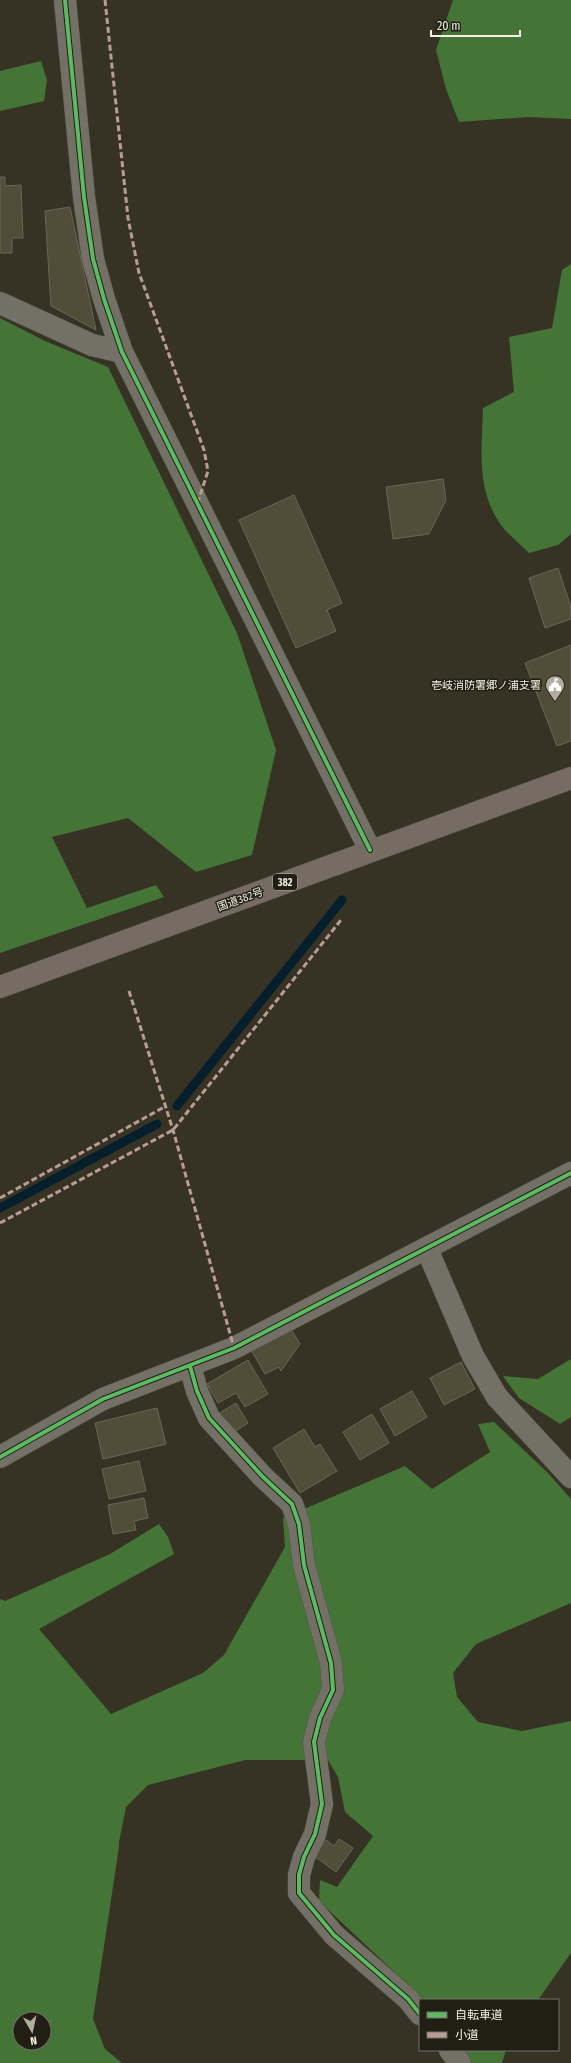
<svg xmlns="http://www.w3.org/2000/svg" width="571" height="2063" viewBox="0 0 571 2063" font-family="'Fira Sans Condensed','Noto Sans JP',sans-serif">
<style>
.forest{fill:#447537;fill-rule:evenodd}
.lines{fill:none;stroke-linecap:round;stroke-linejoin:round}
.stream{stroke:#061f2d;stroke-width:9}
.building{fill:#514d38;stroke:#69675b}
.street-casing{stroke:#545145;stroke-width:23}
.highway-casing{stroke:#545145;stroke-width:23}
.street{stroke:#737166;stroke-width:22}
.highway{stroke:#776c61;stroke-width:22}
.quiet{stroke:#b99d93;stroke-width:3;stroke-dasharray:6 3;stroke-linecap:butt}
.cycleway-casing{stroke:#211e14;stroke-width:6}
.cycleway{stroke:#5cba63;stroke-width:4}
.labels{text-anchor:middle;stroke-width:3;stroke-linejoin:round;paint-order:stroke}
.shield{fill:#211e14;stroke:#b4b1a4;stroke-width:1}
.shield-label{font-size:10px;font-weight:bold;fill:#f3f0e1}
.poi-label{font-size:11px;fill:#f3f0e1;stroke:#211e14;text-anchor:end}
.street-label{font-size:11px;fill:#f3f0e1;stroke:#211e14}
</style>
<rect width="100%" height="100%" fill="#363325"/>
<!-- forest -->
<path class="forest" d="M453 0H571V119L529 117 459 122 446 89 436 50Z
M41 61 47 80 44 101 0 111V71Z
M571 264V534L558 545 529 553C519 543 506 533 499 522 476 488 482 447 483 408L514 392 509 337 552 328 562 270Z
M0 318 45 341 108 367 237 633 276 750 252 855 196 872 128 818 52 837 87 908 156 885 164 897 0 953Z
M571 1359V1417L560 1424 519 1398 503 1376 538 1379Z
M494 1422 547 1472 571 1499V1603L476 1644 453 1673 457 1697 478 1722 522 1731 571 1721V1953L538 2000H424L319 1901 320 1880 337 1887 373 1836 345 1812 338 1777 328 1760H245L148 1785 126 1807 119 1842V1847L93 2019 105 2049 122 2063H0V1599L5 1601 110 1554 159 1524 168 1537 174 1554 39 1629 111 1714 203 1673 224 1655 285 1547 283 1518 405 1466 432 1489 490 1452 478 1424ZM20 2019H44V2043H20Z
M464 2050H506L502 2063H472Z"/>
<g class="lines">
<!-- stream -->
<path class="stream" d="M177 1106 342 900
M0 1208 157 1124"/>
</g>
<!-- building -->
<path class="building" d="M0 177H5V186L21 185 23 238H12V253H0Z
M70 207 96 330 51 306 45 211Z
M443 479 446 500 429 534 393 539 386 487Z
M294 495 342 603 327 610 336 631 296 648 239 520Z
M558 568 571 607V619L545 628 529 578Z
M571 645V741L557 746 525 663Z
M290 1327 300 1344 281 1371 279 1367 265 1374 251 1350Z
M248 1360 268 1394 245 1407 236 1393 218 1403 207 1384Z
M461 1362 475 1389 444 1405 430 1378Z
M412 1391 427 1417 395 1436 380 1409Z
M236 1403 248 1423 231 1434 218 1414Z
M157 1408 166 1444 103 1459 95 1423Z
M372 1414 389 1443 360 1460 343 1432Z
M304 1429 315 1447 320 1444 337 1471 300 1493 273 1448Z
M139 1461 146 1491 109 1499 102 1469Z
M144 1498 148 1518 134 1521 136 1530 113 1534 108 1505Z
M339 1839 353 1848 336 1872 314 1856 326 1840 334 1846Z"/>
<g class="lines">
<defs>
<path id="street" d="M65 0 84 197 93 259 104 299 122 352 370 850
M0 303 92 345 122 352
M427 1249 473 1356 497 1397 571 1477
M190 1366 197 1391 209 1418 263 1477 292 1504 299 1524 304 1565 331 1663 333 1690 320 1718 314 1742 322 1804 315 1834 304 1857 299 1875V1893L334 1935 408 1999 420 2014
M0 1457 103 1399 234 1348 571 1173
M450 2050 460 2063"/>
<path id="highway" d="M0 987 571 778"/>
</defs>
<!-- street casing -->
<use href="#street" class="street-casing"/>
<!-- highway casing -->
<use href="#highway" class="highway-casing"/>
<!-- street -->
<use href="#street" class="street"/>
<!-- highway -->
<use href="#highway" class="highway"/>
<!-- quiet -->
<path class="quiet" d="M105 0 128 218 139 273 204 450 208 471 198 502
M129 991 173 1130 234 1348
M0 1198 166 1106
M0 1223 173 1130 341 920"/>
<defs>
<path id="cycleway" d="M65 0 84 197 93 259 104 299 122 352 370 850
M190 1366 197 1391 209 1418 263 1477 292 1504 299 1524 304 1565 331 1663 333 1690 320 1718 314 1742 322 1804 315 1834 304 1857 299 1875V1893L334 1935 408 1999 420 2014
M0 1457 103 1399 234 1348 571 1173"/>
</defs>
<!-- cycleway casing -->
<use href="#cycleway" class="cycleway-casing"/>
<!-- cycleway -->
<use href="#cycleway" class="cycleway"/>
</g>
<!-- icons -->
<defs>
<symbol id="civic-pin" viewBox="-11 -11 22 30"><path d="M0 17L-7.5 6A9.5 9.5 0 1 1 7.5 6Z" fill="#b1ae9f" stroke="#211e14"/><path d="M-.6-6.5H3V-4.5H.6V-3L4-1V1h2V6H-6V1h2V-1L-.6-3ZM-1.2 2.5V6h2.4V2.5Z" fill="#fff"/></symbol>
</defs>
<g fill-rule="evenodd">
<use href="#civic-pin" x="544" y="674" width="22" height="30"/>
</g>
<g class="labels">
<!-- shield labels -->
<rect class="shield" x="273" y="874" width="24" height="16" rx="3"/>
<g class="shield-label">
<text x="285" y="886">382</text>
</g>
<!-- poi labels -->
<g class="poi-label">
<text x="541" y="689">壱岐消防署郷ノ浦支署</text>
</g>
<!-- street labels -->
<g class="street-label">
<text transform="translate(240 899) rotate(-20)" y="4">国道382号</text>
</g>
</g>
<!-- legend -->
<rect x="419" y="1999" width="140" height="52" fill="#211e14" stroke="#757266"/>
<rect x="427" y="2012" width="20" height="6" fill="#5cba63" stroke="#757266"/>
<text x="455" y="2019" font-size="12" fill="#f3f0e1">自転車道</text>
<rect x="427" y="2032" width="20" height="6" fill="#b99d93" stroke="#757266"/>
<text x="455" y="2039" font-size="12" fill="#f3f0e1">小道</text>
<!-- north arrow -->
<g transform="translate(32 2031) rotate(171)"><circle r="19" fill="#211e14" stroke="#757266"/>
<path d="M0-3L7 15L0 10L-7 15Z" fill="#b1ae9f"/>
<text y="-6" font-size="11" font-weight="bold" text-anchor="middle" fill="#f3f0e1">N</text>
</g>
<!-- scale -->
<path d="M431 30v6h89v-6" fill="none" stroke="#f3f0e1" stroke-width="2"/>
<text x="437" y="30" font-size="12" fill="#f3f0e1" stroke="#211e14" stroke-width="3" paint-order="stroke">20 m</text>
</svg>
